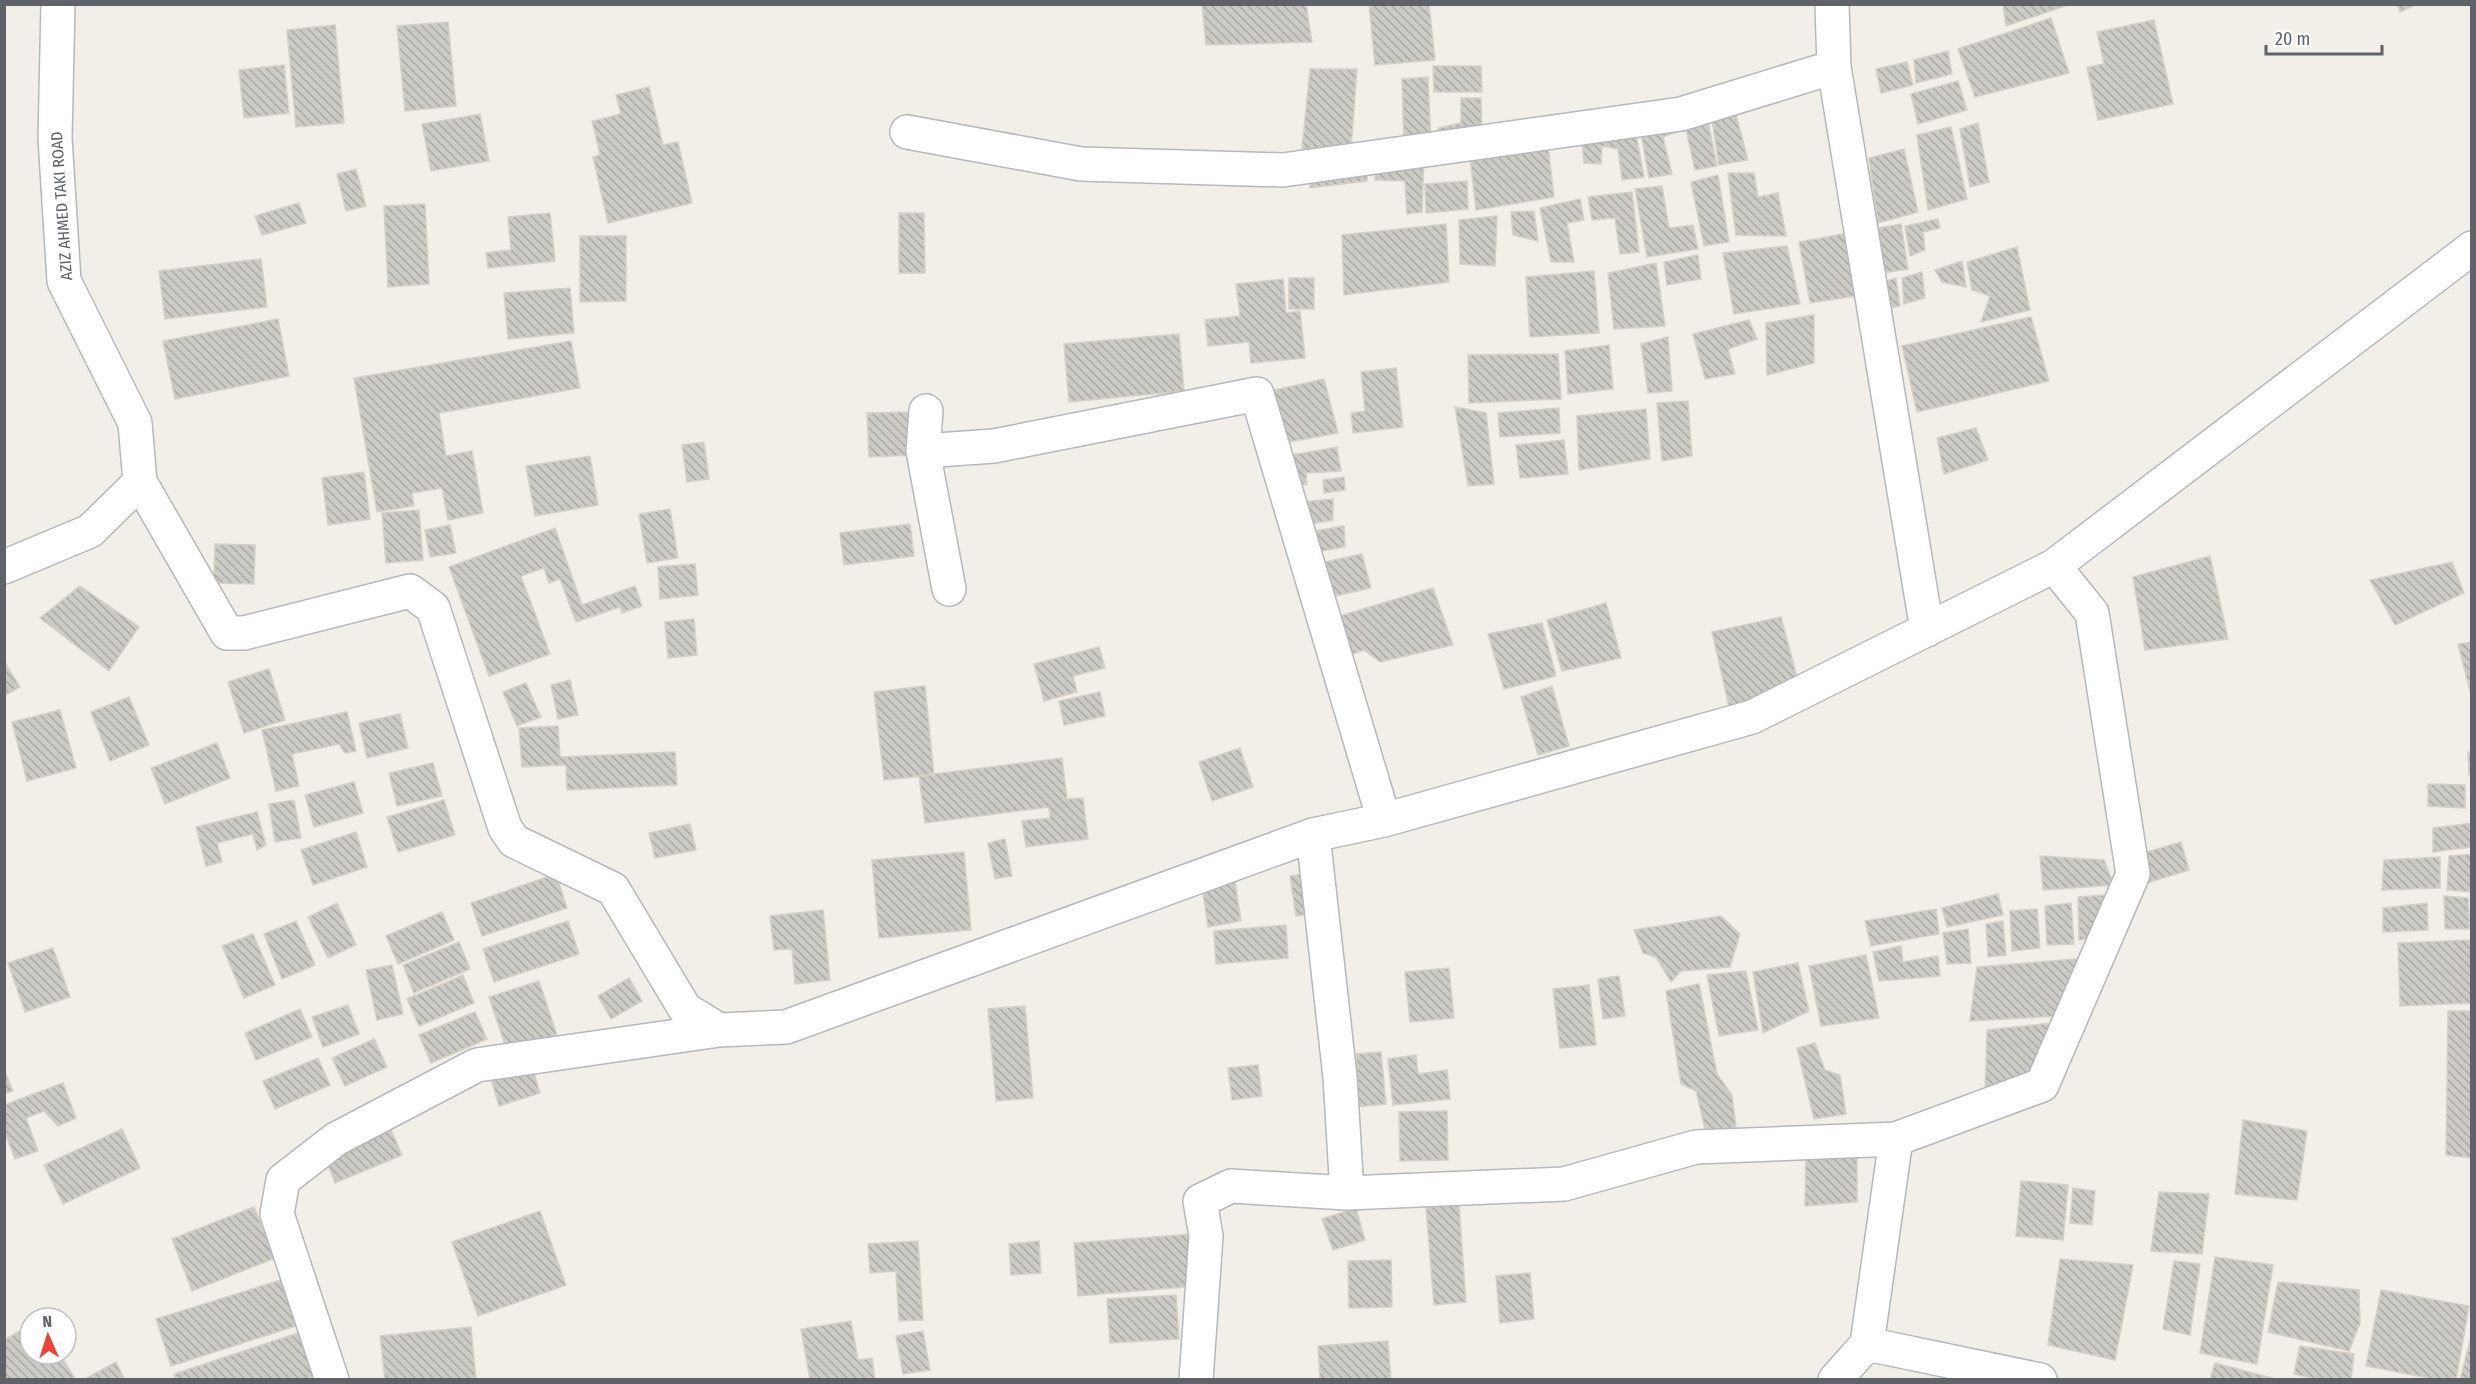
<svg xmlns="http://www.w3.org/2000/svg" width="2476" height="1384" viewBox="0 0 2476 1384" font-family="'Fira Sans Condensed',sans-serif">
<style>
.building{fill:url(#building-back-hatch);stroke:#d6d1c6;stroke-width:1.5}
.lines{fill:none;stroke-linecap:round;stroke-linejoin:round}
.minor-casing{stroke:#b5b8bc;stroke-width:36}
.minor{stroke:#fff;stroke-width:33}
.labels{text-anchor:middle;stroke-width:4.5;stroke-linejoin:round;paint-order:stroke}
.street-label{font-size:16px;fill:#5f6368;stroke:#fff}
</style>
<defs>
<pattern id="building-back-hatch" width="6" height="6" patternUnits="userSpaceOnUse" patternTransform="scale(1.5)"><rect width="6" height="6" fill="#cccac5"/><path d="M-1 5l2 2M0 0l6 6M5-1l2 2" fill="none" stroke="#a9a8a4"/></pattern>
</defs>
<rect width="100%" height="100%" fill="#f1efe8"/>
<!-- building -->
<path class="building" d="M1202 4H1306L1312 42 1206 45Z
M1369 4H1429L1435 60 1375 65Z
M2003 4H2071L2006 26Z
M2397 4H2417L2400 12Z
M2051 18 2069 73 1975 97 1958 49Z
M2154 20 2173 104 2098 120 2087 67 2104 64 2097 32Z
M448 22 456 106 405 111 397 26Z
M335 25 344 123 296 127 287 30Z
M1948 51 1952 74 1916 83 1914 60Z
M1907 62 1913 85 1881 93 1876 69Z
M284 65 289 113 244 118 239 70Z
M1433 66H1481L1482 92H1434Z
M1310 69H1357L1351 149H1302Z
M1428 77 1431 143 1404 146 1402 79Z
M1958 81 1967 110 1918 124 1911 94Z
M649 87 663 145 678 142 692 203 608 223 593 157 600 155 592 121 621 114 616 95Z
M1461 98H1481L1482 137 1439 142 1438 128 1461 123Z
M1734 107 1748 160 1719 165 1711 113Z
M1706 111 1717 166 1695 170 1684 121Z
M480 114 489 161 431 171 422 124Z
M1678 118 1680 131 1663 137 1672 174 1649 178 1640 128Z
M1978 123 1989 182 1970 187 1960 129Z
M1634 124 1644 177 1622 180 1618 149 1602 146 1601 164 1584 163 1581 133Z
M1951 127 1967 199 1928 210 1917 135Z
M1547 137 1554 197 1476 210 1469 149Z
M1904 149 1918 212 1878 223 1869 158Z
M1424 154 1422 212 1407 214 1405 181 1375 180 1376 160Z
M1367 161V181L1310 188 1312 171Z
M356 169 366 206 346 211 337 174Z
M1728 173H1754L1758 197 1778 193 1786 236 1736 235Z
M1718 175 1729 242 1704 246 1691 182Z
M1467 181 1468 209 1426 213 1425 184Z
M1662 186 1669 228 1693 225 1698 249 1647 257 1635 189Z
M1632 192 1639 252 1620 254 1615 218 1592 220 1588 197Z
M1580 199 1584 220 1567 223 1574 262H1551L1540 208Z
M299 203 306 223 262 235 255 216Z
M425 204 429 284 388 287 384 206Z
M1534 211 1538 241 1513 235 1511 212Z
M550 213 555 261 488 268 486 253 511 250 508 217Z
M899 213H924L925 273H899Z
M1497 216 1495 266 1460 264 1459 220Z
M1938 219 1940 228 1923 232 1925 250 1910 256 1905 226Z
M1446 224 1449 282 1344 295 1342 235Z
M1901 224 1908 269 1876 274 1872 229Z
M1854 232 1862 295 1810 303 1799 242Z
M580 236H626V301L580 302Z
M1787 246 1800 304 1734 314 1723 253Z
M2017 247 2030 310 1981 322 1990 296 1972 290 1967 262Z
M1698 255 1701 279 1667 285 1664 262Z
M261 259 267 307 165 319 159 271Z
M1962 261 1966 287 1942 282 1935 270Z
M1656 263 1665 326 1614 329 1608 273Z
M1594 271 1599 333 1530 337 1526 277Z
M1922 272 1925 298 1904 304 1902 278Z
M1289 278H1314V309H1289Z
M1896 278 1900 306 1882 310 1878 284Z
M1283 279 1286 313 1300 311 1305 358 1251 363 1249 342 1208 346 1205 320 1240 316 1236 284Z
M570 288 574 333 508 339 504 293Z
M1814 315V363L1767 375 1766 323Z
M2031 317 2049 381 1917 412 1902 346Z
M278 319 289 376 175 399 163 341Z
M1749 320 1757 339 1728 349 1735 374 1705 379 1693 334Z
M1179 334 1184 391 1069 402 1064 344Z
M1668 337 1672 391 1648 393 1641 344Z
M571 341 580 388 439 413 446 456 472 451 483 513 448 520 442 488 412 493 414 506 377 512 354 378Z
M1609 345 1613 389 1568 394 1565 351Z
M1558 354 1561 399 1469 403 1468 355Z
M1396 368 1403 427 1353 433 1351 413 1365 411 1361 372Z
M1324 379 1338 433 1285 443 1270 391Z
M1688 401 1692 456 1662 461 1657 403Z
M1455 407 1486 413 1494 484 1468 486Z
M1559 408 1560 433 1500 437 1498 413Z
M1646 409 1650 459 1579 470 1577 416Z
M916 412 917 455 869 457 867 413Z
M1976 428 1988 460 1944 474 1937 438Z
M1564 440 1568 474 1520 478 1516 445Z
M704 442 709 479 687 482 682 445Z
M1337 447 1341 471 1306 473 1307 485 1291 483 1286 456Z
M590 456 598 505 535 516 526 466Z
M364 472 370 519 328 525 322 478Z
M1344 477 1345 490 1324 493 1323 480Z
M1333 499V520L1304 525 1302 502Z
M670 509 678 558 647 563 639 514Z
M419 510 423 560 386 563 382 513Z
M910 524 914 556 844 565 840 533Z
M450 525 456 553 430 557 425 530Z
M1344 526 1345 547 1311 553 1308 532Z
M555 528 582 605 635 586 642 606 622 613 620 607 576 622 560 579 549 583 544 568 521 576 550 654 489 676 449 567Z
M215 544 255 545 254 584 214 583Z
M1362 554 1371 588 1322 599 1316 564Z
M2210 556 2228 639 2145 650 2133 577Z
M2452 562 2464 593 2395 625 2370 580Z
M695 564 698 595 660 599 658 567Z
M80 586 139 627 109 671 40 618Z
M1433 588 1453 645 1380 662 1364 650 1347 656 1333 618Z
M1606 603 1621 658 1562 671 1547 620Z
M1781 617 1798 681 1730 711 1712 632Z
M694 619 697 655 668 658 665 622Z
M1542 623 1556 676 1504 689 1488 634Z
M2472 642V699L2458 644Z
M1099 647 1105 668 1073 676 1077 692 1044 701 1034 664Z
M4 661 20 687 4 696Z
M269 669 285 720 244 733 228 682Z
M570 680 578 715 558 719 551 685Z
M526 683 541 717 517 726 503 692Z
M925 686 934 775 884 780 874 692Z
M1552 686 1569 746 1538 755 1521 697Z
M1100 692 1105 716 1064 725 1059 701Z
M129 697 149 745 110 761 91 712Z
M60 710 76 768 27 781 12 722Z
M347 712 356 751 345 753 339 744 292 754 299 786 276 791 262 730Z
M400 714 408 748 367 758 359 723Z
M558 726 560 757 675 752 677 785 567 790 566 765 522 767 519 728Z
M217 743 230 778 165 804 151 768Z
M1240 748 1253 787 1212 801 1199 762Z
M2468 752H2472V775H2469Z
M1062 758 1067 799 1083 798 1088 839 1026 847 1022 821 1050 818 1049 807 925 823 919 776Z
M433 763 442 796 397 806 389 773Z
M354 782 363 813 314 827 305 795Z
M2428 784 2465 785V808L2428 806Z
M294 800 301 838 275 842 269 804Z
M444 800 455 835 398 852 387 817Z
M257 812 266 845 257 850 253 834 217 843 222 862 206 866 196 827Z
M2472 823V847L2433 852V828Z
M690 824 696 850 655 858 649 833Z
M356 832 367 867 313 885 301 850Z
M1005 839 1012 876 995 879 988 843Z
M2181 842 2189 870 2147 883 2140 854Z
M964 852 971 930 879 938 872 860Z
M2472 854 2471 892 2447 890 2449 856Z
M2040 856 2104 860 2114 885 2043 890Z
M2440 857V888L2382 890 2384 860Z
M1312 873 1318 913 1296 916 1290 876Z
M556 874 567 908 482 936 471 903Z
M1235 882 1241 921 1208 927 1202 887Z
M1998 894 2003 915 1947 927 1942 908Z
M2104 895 2101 937 2079 940 2078 897Z
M2444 896 2468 898 2470 929H2445Z
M337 903 356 945 328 958 308 917Z
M2071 903 2074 944 2047 945 2045 906Z
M2427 903 2428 930 2383 932V908Z
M1936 909 1939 934 1871 946 1865 921Z
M2037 909 2040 948 2012 951 2010 911Z
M823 910 830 980 795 984 792 949 774 950 770 916Z
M442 912 454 940 398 964 386 936Z
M1721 916 1740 934 1730 967 1681 971 1671 982 1656 957 1643 953 1634 930Z
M296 921 315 965 282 979 264 934Z
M568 921 579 954 494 982 483 949Z
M2003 921 2006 955 1988 957 1986 924Z
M1286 925 1288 958 1216 964 1214 931Z
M1968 929 1971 963 1947 964 1943 933Z
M253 934 275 985 244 998 222 946Z
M2472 940V1003L2400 1006 2398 943Z
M459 942 470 969 414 993 403 965Z
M1901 946 1903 962 1938 956 1940 976 1879 981 1873 952Z
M53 948 70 997 25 1012 8 963Z
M1866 955 1879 1018 1821 1026 1809 966Z
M2088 958 2060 1016 1970 1021 1977 967Z
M1798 963 1809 1011 1763 1033 1753 972Z
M392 965 403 1014 377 1020 366 970Z
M1449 968 1454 1018 1410 1022 1405 972Z
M1746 971 1758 1030 1719 1036 1707 975Z
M463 975 474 1003 419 1026 407 999Z
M1619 976 1625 1016 1603 1019 1598 979Z
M629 978 642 1001 611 1019 598 996Z
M539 981 557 1035 507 1051 489 997Z
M1699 984 1717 1074 1732 1095 1736 1127 1706 1133 1696 1091 1681 1084 1666 991Z
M1589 985 1596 1045 1560 1048 1553 989Z
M348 1005 359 1034 323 1047 312 1017Z
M1025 1006 1033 1098 996 1101 988 1009Z
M300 1009 312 1037 256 1060 245 1033Z
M2448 1011H2472V1158L2446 1155Z
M475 1012 487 1039 431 1063 419 1035Z
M2063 1022 2038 1081 1985 1095 1987 1030Z
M374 1039 387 1067 345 1086 332 1058Z
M1815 1043 1825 1070 1840 1075 1846 1114 1814 1119 1797 1048Z
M1381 1052 1386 1104 1344 1108 1341 1082 1358 1080 1356 1054Z
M1416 1055 1418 1074 1447 1070 1450 1099 1393 1105 1388 1059Z
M318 1058 330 1085 275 1109 263 1081Z
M1258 1065 1262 1096 1232 1100 1228 1068Z
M532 1066 540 1093 499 1106 491 1079Z
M4 1069 13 1091 4 1094Z
M63 1083 76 1118 58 1126 44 1111 26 1118 38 1151 15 1159 4 1130V1105Z
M1447 1111 1448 1160 1400 1161 1399 1112Z
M2243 1120 2307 1131 2297 1200 2235 1194Z
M122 1129 140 1168 63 1204 44 1165Z
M391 1130 402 1155 335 1183 325 1157Z
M1857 1145V1202L1805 1206 1806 1150Z
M2021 1181 2068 1185 2063 1240 2016 1236Z
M2073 1188 2095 1191 2092 1225 2070 1223Z
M2159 1192 2209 1194 2202 1254 2151 1251Z
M1459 1205 1466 1302 1434 1305 1426 1207Z
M254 1207 275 1258 192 1291 172 1239Z
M1356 1208 1365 1240 1333 1250 1322 1219Z
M540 1211 566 1285 478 1316 452 1242Z
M1192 1234 1196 1286 1078 1296 1074 1243Z
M918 1241 923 1320 899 1321 896 1271 870 1273 868 1244Z
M1039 1241 1041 1273 1011 1275 1009 1244Z
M2215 1257 2273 1265 2257 1364 2200 1353Z
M2060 1259 2133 1265 2115 1360 2048 1345Z
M1391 1260 1392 1307 1349 1308 1348 1261Z
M2174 1261 2200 1264 2190 1335 2163 1329Z
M1530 1273 1534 1319 1500 1323 1496 1276Z
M287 1278 302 1324 171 1366 156 1319Z
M2278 1282 2359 1290 2360 1323 2349 1351 2268 1332Z
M2381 1290 2469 1306 2456 1380H2438L2366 1366Z
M1176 1295 1179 1339 1110 1343 1107 1299Z
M851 1321 858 1360 872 1358 875 1380H810L801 1329Z
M30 1325V1354H60L74 1377 71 1380H4V1340Z
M471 1327 476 1380H385L380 1336Z
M923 1331 930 1370 903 1374 896 1336Z
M301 1332 316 1376 304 1380H176L174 1374Z
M2472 1333V1380H2460Z
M1388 1341 1391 1380H1320L1318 1346Z
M2300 1346 2354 1354 2351 1380H2320L2294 1374Z
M116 1362 125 1380H83Z
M2215 1363 2272 1378V1380H2210Z"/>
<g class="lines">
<defs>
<path id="minor" d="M1832 4 1834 67 1927 630
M907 132 1081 164 1283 170 1681 114 1834 67
M926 411 923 451 949 589
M923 451 994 446 1257 394 1384 820
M140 482 227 633H244L410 591 433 608 505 828 514 841 613 889 685 1009 719 1030 786 1027 1313 835 1384 820 1752 717 2054 566 2472 248
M4 567 90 531 140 482 135 423 64 281 55 138 58 4
M1347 1193 1564 1184 1696 1147 1896 1139
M1867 1344 2040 1380
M332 1380 277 1214 283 1180 336 1139 477 1065 719 1030
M1196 1380 1206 1236 1200 1201 1231 1186 1347 1193 1340 1077 1313 835
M1835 1380 1867 1344 1896 1139 2042 1085 2133 874 2092 613 2054 566"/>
</defs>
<!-- minor casing -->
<use href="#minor" class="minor-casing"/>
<!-- minor -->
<use href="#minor" class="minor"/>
</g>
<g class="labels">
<!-- street labels -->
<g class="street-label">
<text transform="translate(61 206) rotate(-94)" y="6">AZIZ AHMED TAKI ROAD</text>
</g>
</g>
<!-- border -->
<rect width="2476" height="1384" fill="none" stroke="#5f6368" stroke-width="12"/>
<!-- north arrow -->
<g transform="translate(48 1336) rotate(357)"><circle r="28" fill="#ffffff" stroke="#bfc1c3" stroke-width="1.5"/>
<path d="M0-4.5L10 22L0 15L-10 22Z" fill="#ea4335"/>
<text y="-9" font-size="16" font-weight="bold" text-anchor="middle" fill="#5f6368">N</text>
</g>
<!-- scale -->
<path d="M2266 45v9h116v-9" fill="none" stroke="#5f6368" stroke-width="3"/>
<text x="2275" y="45" font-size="18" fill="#5f6368" stroke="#ffffff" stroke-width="4.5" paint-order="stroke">20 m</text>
</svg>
